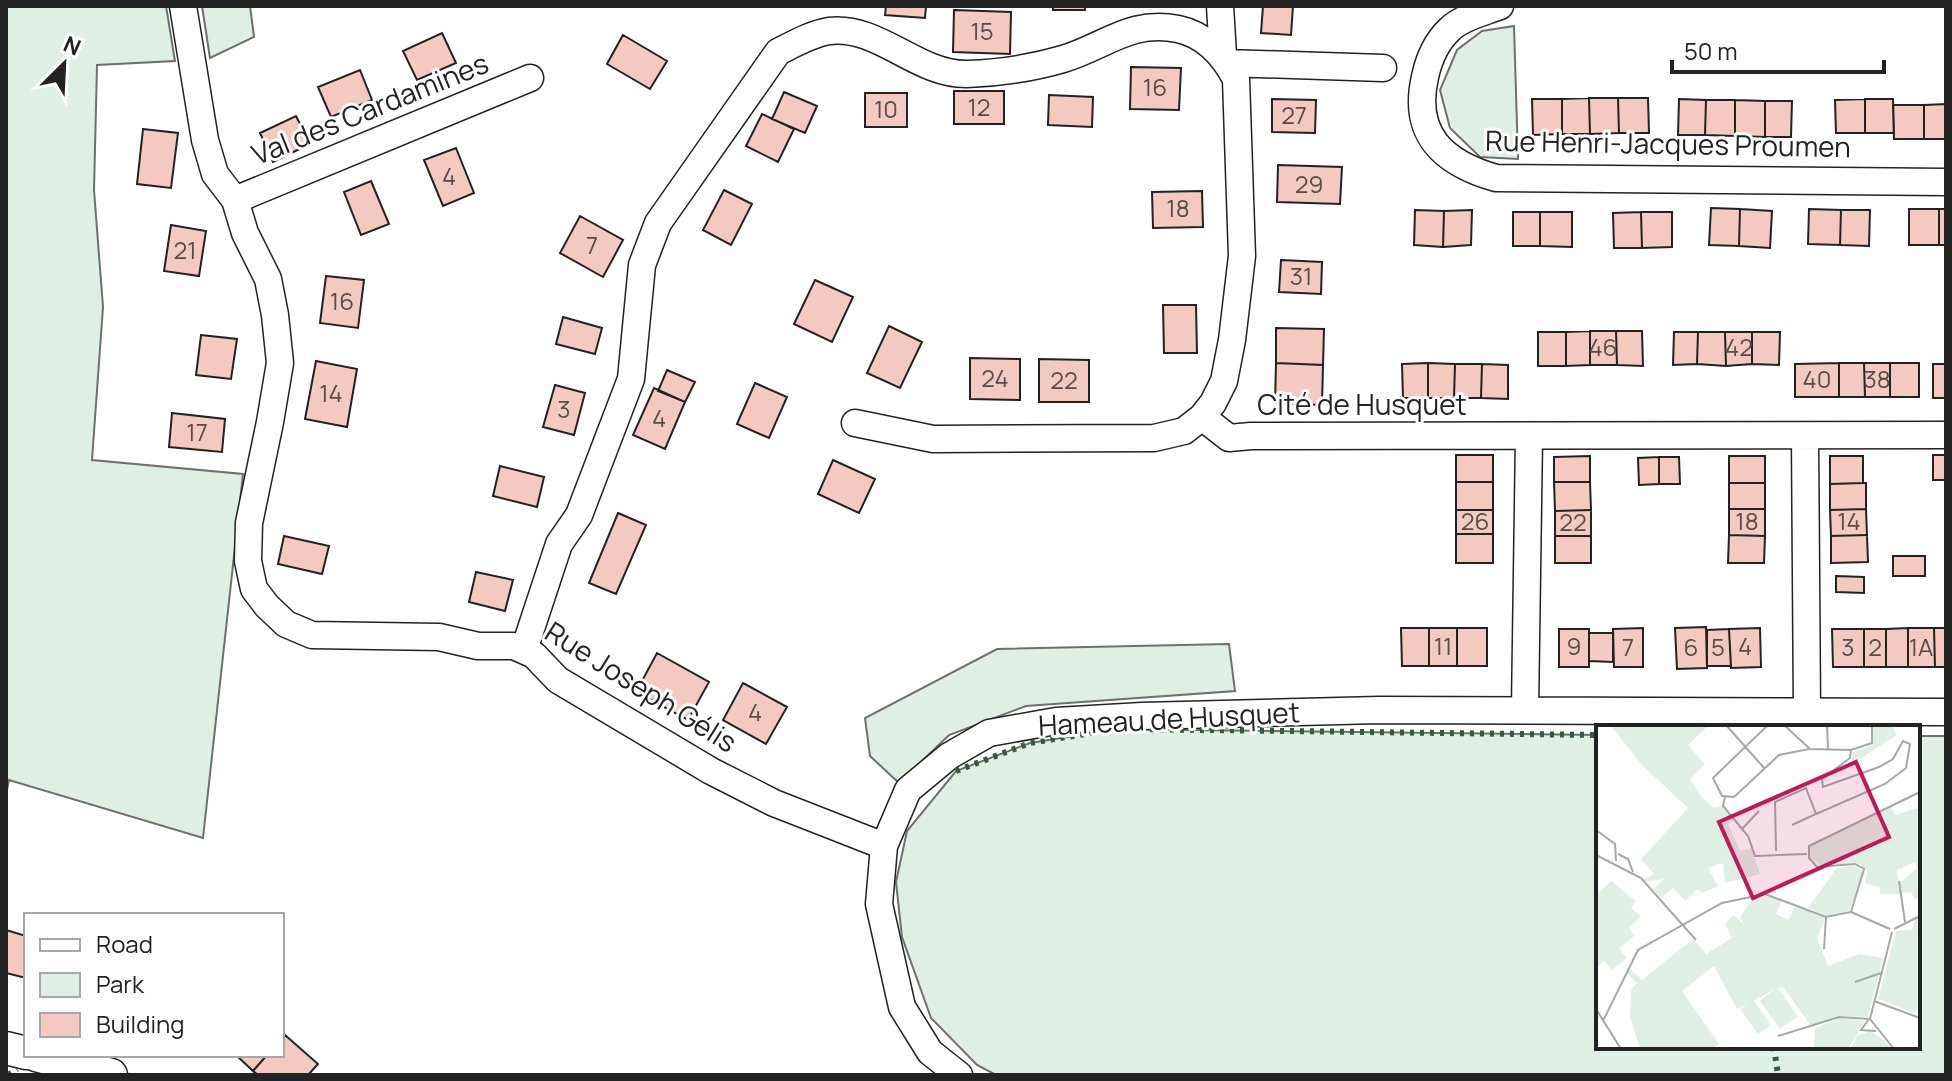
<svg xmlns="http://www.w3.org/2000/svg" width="1952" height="1081" viewBox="0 0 1952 1081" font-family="Manrope,sans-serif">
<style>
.green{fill:#e0efe3;stroke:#6f6f6f;stroke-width:2}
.building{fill:#f3c9c0;stroke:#222;stroke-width:2}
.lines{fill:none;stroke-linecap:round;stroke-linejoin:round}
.minor-casing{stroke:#222;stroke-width:29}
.tertiary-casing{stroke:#222;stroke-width:35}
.minor{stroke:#fff;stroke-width:26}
.tertiary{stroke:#fff;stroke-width:32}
.hedge{stroke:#2f5e38;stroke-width:6;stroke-dasharray:4 6;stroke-linecap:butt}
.labels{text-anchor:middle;stroke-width:6;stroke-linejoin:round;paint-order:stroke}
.number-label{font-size:24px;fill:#564c4a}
.street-label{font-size:28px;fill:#222;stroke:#fff}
.inset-road{fill:none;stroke:#a7a7a7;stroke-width:2}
.view{fill:#c2185b;fill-opacity:0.15;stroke:#c2185b;stroke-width:4}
.inset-edge{fill:none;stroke:#222;stroke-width:4}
</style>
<rect width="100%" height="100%" fill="#fff"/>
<!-- green -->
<path class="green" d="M6 6H166L175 61 97 65 94 190 103 307 92 460 243 474 203 838 9 780 6 795Z
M202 6H250L254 37 210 58Z
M1514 26 1518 159 1480 157 1450 128 1440 90 1457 50 1482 31Z
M1229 644 1235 691 1026 706 949 735 899 783 870 756 865 718 997 649Z
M1117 729 1598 735V1047H1918V736H1946V1075H996L977 1065 931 1018 902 937 896 882 907 831 956 771 1030 743Z"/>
<!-- building -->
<path class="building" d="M886 6H926L925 18 885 15Z
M1053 6H1085V10H1053Z
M1263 6H1293L1291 35 1261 33Z
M954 10 1011 12 1010 54 953 52Z
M442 33 456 63 417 80 403 51Z
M623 35 667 61 650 89 607 64Z
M1131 67 1181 68 1179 110 1130 109Z
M360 70 372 100 331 117 318 87Z
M954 91H1004V124H954Z
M784 92 817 106 805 133 772 119Z
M865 93H907V127H865Z
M1049 95 1093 97 1092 127 1048 125Z
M1589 98H1618L1619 133 1590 134Z
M1589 98 1590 134H1562V99Z
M1618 98H1648L1649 133H1619Z
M1272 99 1316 100 1315 133 1272 132Z
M1532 99H1562V134L1533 135Z
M1679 99 1706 100 1705 135H1678Z
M1865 99H1893L1894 133H1865Z
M1865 99V133H1836L1835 100Z
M1706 100H1735V136L1705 135Z
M1735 100 1765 101V137L1735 136Z
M1765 101H1792L1791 137H1765Z
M1946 104V139H1924V105Z
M1893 105H1924V139H1894Z
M762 114 794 129 778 162 746 146Z
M296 116 310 144 273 162 260 133Z
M143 129 178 133 171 188 137 184Z
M456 148 474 193 443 206 424 160Z
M1278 165 1342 167 1340 204 1277 202Z
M371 181 389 224 361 235 344 192Z
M724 190 752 204 731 245 703 230Z
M1202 191 1203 227 1153 228 1152 192Z
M1711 208 1740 209 1739 246 1709 245Z
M1740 209 1772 211 1770 248 1739 246Z
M1809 209 1841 210 1840 245 1808 244Z
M1909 209H1939V245H1909Z
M1939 209H1946V245H1939Z
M1415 210 1444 211 1443 247 1414 245Z
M1472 210 1471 245 1443 247 1444 211Z
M1841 210H1870L1869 246 1840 245Z
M1513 212H1540V246H1513Z
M1540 212H1572V247L1540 246Z
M1641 212 1642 248H1614L1613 213Z
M1641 212H1672V247L1642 248Z
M580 216 623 240 603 277 560 253Z
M171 225 206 231 199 276 164 271Z
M1281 260 1322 262 1321 294 1279 292Z
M326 276 364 280 358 328 320 323Z
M815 280 853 297 832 342 794 324Z
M1163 305H1196L1197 353H1164Z
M563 317 602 328 595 354 556 344Z
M889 326 922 342 900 388 867 373Z
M1276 328 1324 329 1323 365 1276 363Z
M1590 331H1616L1617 365H1590Z
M1590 331V365L1566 366V332Z
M1616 331H1642L1643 366 1617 365Z
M1538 332H1566V366H1538Z
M1674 332H1698L1697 364 1673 365Z
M1698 332H1725L1726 366 1697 364Z
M1725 332H1752V364L1726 366Z
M1752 332H1780L1779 365 1752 364Z
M201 335 237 339 231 379 196 375Z
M970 358 1020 359V400L970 399Z
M1039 359 1089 360V402H1039Z
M316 361 357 369 347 427 305 419Z
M1276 363 1323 365 1322 405 1275 403Z
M1428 363 1455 364 1454 398H1428Z
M1428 363V398H1403L1402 364Z
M1839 363H1864L1865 397H1839Z
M1839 363V397H1795V364Z
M1864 363H1890V397H1865Z
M1890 363H1919V397H1890Z
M1455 364H1482L1481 398H1454Z
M1482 364 1508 365V399L1481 398Z
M1933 364H1946V398H1933Z
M667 370 695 382 685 402 658 391Z
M755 383 787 397 769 438 737 424Z
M555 385 585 393 574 435 543 427Z
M654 388 685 402 665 449 633 435Z
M172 413 225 419 222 452 169 447Z
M1456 455H1493V482H1456Z
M1933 455H1946V480H1933Z
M1590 456V482H1554V457Z
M1729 456H1765V483H1729Z
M1830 456H1863V483L1830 484Z
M1659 457V484L1639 485 1638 458Z
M1659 457H1679L1680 484H1659Z
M833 460 875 479 859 513 818 494Z
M500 466 544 477 537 507 493 496Z
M1456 482H1493V510H1456Z
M1554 482H1590L1591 510 1555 511Z
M1729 483H1765V509H1729Z
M1863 483H1866V509L1830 510V484Z
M1729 509H1765V536L1729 535Z
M1866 509 1867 535 1831 536 1830 510Z
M1456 510H1493V534H1456Z
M1591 510V536H1555V511Z
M618 513 646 525 616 594 589 583Z
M1456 534H1493V563H1456Z
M1729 535 1765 536 1764 563H1728Z
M1867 535 1868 562 1831 563V536Z
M284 536 329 546 322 574 278 564Z
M1555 536H1591V563H1555Z
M1893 556H1925V576H1893Z
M476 572 513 580 505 611 469 602Z
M1836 576 1864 577V593L1836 592Z
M1706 627 1707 668 1677 669 1675 628Z
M1401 628H1429V666H1402Z
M1429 628H1457V666H1429Z
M1457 628H1487V666H1457Z
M1643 628V667H1614L1613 629Z
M1760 628 1761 667 1731 668 1729 629Z
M1908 628H1934L1935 667H1908Z
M1908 628V667H1886V629Z
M1934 628H1946V667H1935Z
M1559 629H1589V667H1559Z
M1729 629 1731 666H1707V630Z
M1832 629H1864V667H1833Z
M1864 629H1886V667H1864Z
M1589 633H1613V662L1589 661Z
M657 653 709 682 688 720 636 692Z
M743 683 787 707 766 744 723 720Z
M6 930 26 936V978L6 973Z
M285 1035 318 1064 308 1075H258L253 1071 267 1055H282V1038Z
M236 1055H267L253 1071Z"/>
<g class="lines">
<defs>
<path id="minor" d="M183 6 205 140 215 174 235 200 245 233 268 279 275 315 280 363 270 422 249 523 248 561 254 589 267 606 286 624 312 635 439 637 478 646H514L534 655 558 680 711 771 774 803 884 846
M1220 6 1223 55
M1500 6C1485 12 1462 17 1450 29 1436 42 1429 58 1425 77 1412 134 1443 163 1496 178L1946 182
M1228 63 1383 68
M235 200 530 78
M1202 417 1229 438 1251 436 1946 435
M1805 436 1807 711
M524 650 559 544 579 515 631 379 642 265 658 223 778 52C794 44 811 34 829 31 879 25 917 75 967 74 999 73 1032 68 1063 59 1104 47 1131 19 1178 29 1206 35 1224 56 1236 79L1242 256 1232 340 1224 381 1213 403 1202 417 1184 431 1154 438 933 439 855 423
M1525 709 1529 437
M959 1075 930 1052 902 1007 879 904 884 846 908 790 949 756 989 733 1056 721 1142 716 1379 710 1946 712"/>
<path id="tertiary" d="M6 1048 26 1053
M36 1055 111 1075"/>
</defs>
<!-- minor casing -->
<use href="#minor" class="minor-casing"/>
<!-- tertiary casing -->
<use href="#tertiary" class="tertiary-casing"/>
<!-- minor -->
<use href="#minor" class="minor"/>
<!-- tertiary -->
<use href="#tertiary" class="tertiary"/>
<!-- hedge -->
<path class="hedge" d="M1130 729 1598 735
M1918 736H1921
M956 771 1030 743 1110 730
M1774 1047 1778 1075
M8 1075 17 1069"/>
</g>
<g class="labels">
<!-- number labels -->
<g class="number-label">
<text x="982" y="40">15</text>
<text x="1155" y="96">16</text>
<text x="979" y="116">12</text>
<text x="886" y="118">10</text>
<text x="1294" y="124">27</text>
<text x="449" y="185">4</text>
<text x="1309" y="193">29</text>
<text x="1178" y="217">18</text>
<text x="592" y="254">7</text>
<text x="185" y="259">21</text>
<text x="1301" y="285">31</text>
<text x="342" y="310">16</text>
<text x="1603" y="356">46</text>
<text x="1739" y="356">42</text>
<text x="995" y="387">24</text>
<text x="1817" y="388">40</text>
<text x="1877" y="388">38</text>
<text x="1064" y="389">22</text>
<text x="331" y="402">14</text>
<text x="564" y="418">3</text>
<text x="659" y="427">4</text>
<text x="197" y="441">17</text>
<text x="1475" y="530">26</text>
<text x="1747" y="530">18</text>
<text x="1849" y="530">14</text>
<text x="1573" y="531">22</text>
<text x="1443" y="655">11</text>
<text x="1574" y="655">9</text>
<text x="1745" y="655">4</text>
<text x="1628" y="656">7</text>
<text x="1691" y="656">6</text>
<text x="1718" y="656">5</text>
<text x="1848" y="656">3</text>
<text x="1875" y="656">2</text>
<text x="1921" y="656">1A</text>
<text x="755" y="721">4</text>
</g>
<!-- street labels -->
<g class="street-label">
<text transform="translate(370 109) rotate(-22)" y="10">Val des Cardamines</text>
<text transform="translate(1668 144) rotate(1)" y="10">Rue Henri-Jacques Proumen</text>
<text x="1362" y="415">Cité de Husquet</text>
<text transform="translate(641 687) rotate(32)" y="10">Rue Joseph Gélis</text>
<text transform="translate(1169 719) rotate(-3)" y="10">Hameau de Husquet</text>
</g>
</g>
<!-- overview -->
<g transform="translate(1596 725)">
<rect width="324" height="324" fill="#fff"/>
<path d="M14 0H113L92 20 109 39 94 54 105 72 118 83 126 81 138 96 132 99 144 126 155 123 164 149 129 158 127 138 112 143 122 161 106 168 101 164 89 176 77 163 65 173 57 164 68 154 50 157 47 155 58 149 45 134 92 83 47 41ZM278 0H296L301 10 255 40 257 27 276 20ZM295 82 300 90 324 82V172L319 175 315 167 305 168 304 158 321 143 319 137 301 145 304 169H284V162L269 158 271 146 264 139 225 141 213 131 214 121ZM258 141 269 148 253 186 230 191 212 183 241 143ZM15 156 40 176 35 183 45 191 33 203 38 211 23 223 31 233 16 245 8 236 0 243V170ZM167 170 186 175 180 189 192 195 199 181 229 193 221 213 232 241 263 229 287 233 272 292 244 291 215 301 187 262 182 263 202 292 184 304 164 276 180 263 158 276 175 300 162 309 144 284 153 278 141 284 118 241 86 266 123 319 117 324H44L34 291 35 265 41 258 30 248 32 242 46 255 97 214 110 229 136 213 129 199 137 190 148 199 144 192 158 171ZM319 193H324V280L318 288 282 274 300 206 316 205ZM244 293 269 296 252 324H218L219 303ZM274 306 284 312 296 324H255L261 311Z" fill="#e0efe3"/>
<path class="inset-road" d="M130 0 169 44M188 0 214 24 255 25 276 18V0M231 0 232 24M129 72 127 81 152 111 159 131 211 129M138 72 126 71 117 53 172 0M138 72 183 30 213 24M220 89 289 59 310 43 314 19 307 16 297 34 283 42 227 62 226 54 254 33 255 25M146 104 163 86M0 105 19 119 20 136M180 126 179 77 210 63 220 89 196 100M22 129 32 134 37 147M0 130 45 153 100 215M303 156 309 197M255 187 294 204M298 204 324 191M296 207 274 294 298 324M228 224 230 192M259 257 285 248M278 276 324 293M0 284 25 324M273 294 265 305 280 306M7 296 42 225 126 178 169 169 230 192 255 187 268 144 259 139 221 142 213 133V121L324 67M182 311 243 292 274 294"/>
<path class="view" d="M260 37 293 112 157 173 123 97Z"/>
<rect width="324" height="324" class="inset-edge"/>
</g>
<!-- border -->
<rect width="1952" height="1081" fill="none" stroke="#222222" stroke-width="16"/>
<!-- legend -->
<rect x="24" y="913" width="260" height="144" fill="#ffffff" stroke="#a7a7a7" stroke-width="2"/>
<rect x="40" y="939" width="40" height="12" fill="#ffffff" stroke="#a7a7a7" stroke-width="2"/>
<text x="96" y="953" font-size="24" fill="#222222">Road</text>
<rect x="40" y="973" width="40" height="24" fill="#e0efe3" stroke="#a7a7a7" stroke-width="2"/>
<text x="96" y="993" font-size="24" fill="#222222">Park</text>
<rect x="40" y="1013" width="40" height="24" fill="#f3c9c0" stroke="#a7a7a7" stroke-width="2"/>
<text x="96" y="1033" font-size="24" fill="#222222">Building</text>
<!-- north arrow -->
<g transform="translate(64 64) rotate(24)" stroke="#ffffff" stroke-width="6" paint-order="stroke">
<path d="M0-6L14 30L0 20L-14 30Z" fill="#222222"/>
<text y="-12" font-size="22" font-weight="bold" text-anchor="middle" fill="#222222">N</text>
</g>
<!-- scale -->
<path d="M1672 60v12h212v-12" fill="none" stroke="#222222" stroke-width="4"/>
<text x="1684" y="60" font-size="24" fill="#222222" stroke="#ffffff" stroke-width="6" paint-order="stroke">50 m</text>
</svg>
